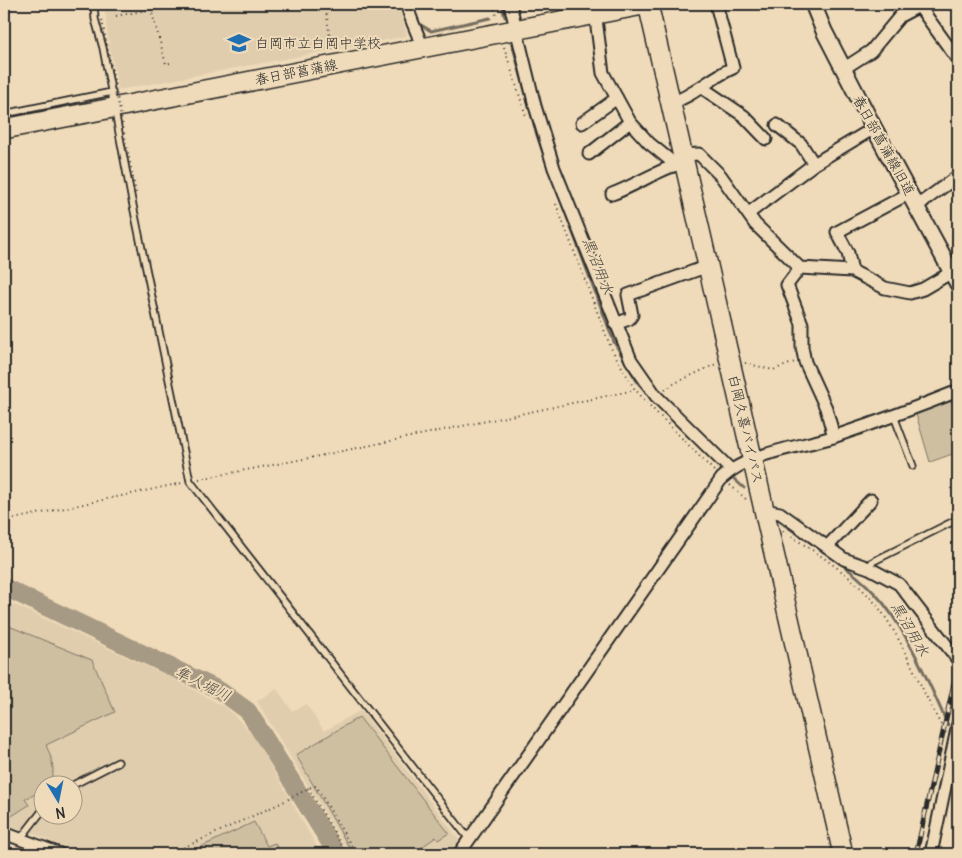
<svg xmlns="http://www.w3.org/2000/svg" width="962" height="858" viewBox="0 0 962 858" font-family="Delius,'Klee One',sans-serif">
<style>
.built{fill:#e0cdae;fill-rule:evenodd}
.green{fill:#cfbfa1;stroke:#7d7566}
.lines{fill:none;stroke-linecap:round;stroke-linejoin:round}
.stream{stroke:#756e60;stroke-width:3}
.river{stroke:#a79a84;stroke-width:18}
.service-casing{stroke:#2b2b2b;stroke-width:9}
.minor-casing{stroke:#2b2b2b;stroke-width:15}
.tertiary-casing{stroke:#2b2b2b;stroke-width:19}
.primary-casing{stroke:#2b2b2b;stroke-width:22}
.path{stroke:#2b2b2b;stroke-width:2;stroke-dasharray:1 4;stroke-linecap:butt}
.service{stroke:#efdbb9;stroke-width:5.5}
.minor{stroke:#efdbb9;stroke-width:11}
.tertiary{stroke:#efdbb9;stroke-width:15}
.primary{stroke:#efdbb9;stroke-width:19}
.rail-casing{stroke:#2b2b2b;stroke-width:5}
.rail{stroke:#efdbb9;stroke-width:3;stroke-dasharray:9;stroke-linecap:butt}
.path-bridge{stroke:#2b2b2b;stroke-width:2;stroke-dasharray:1 4;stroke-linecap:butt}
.labels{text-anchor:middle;stroke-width:4;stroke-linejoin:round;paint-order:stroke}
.poi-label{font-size:14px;fill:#2b2b2b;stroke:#efdbb9;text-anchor:start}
.street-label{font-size:14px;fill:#2b2b2b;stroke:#efdbb9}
.water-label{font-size:15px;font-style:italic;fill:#4a4741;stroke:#efdbb9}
</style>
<rect width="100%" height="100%" fill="#efdbb9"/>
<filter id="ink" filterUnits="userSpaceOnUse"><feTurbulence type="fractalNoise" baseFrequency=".02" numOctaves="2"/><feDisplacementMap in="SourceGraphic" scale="10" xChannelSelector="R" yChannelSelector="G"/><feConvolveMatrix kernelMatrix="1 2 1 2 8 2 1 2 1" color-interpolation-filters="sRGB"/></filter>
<g filter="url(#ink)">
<!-- built -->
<path class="built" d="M101 4H399L407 36 118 90 106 26V16Z
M4 600 172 678 228 709 251 733 289 797 308 786 257 701 277 689 292 711 306 704 324 731 361 710 458 838V841L449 854H350L310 789 291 801 321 854H79L35 834 4 824ZM42 786H72V816H42Z"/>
<!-- green -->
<path class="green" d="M958 396V452L930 462 915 411Z
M4 624 92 660 115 712 46 745C53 761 55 769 51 785L42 786V791L25 799 29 805 4 821Z
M359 717 449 833 438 840 436 837 419 849 418 854H353L296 755Z
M254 822 267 846 275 843 280 854H192V851Z"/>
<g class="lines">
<!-- stream -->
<path class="stream" d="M501 4 505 17
M416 22 431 31 490 18
M512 43 537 135 547 164
M552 177 614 342 638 383 650 396
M655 403 718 465
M732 477 744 488
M783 524C818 548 858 571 884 604 910 637 931 688 948 725"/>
<!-- river -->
<path class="river" d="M4 587 219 690 248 711 337 854"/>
<defs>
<path id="service" d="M94 4 95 19 103 48 131 196 190 481 469 839
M4 114 112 92
M894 416 913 466
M869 568 872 562 958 519
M71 786 118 762
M21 838 42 811"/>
<path id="minor" d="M407 4C410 21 418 32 422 47
M510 4 535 106 554 168 631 360 656 396 731 470
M594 4 603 73 630 122 649 143 676 165
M843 69 871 51 900 16 919 6 958 60
M701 87 744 116 766 139
M671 103C694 96 711 77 733 68L716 4
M582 123 617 98
M777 125 801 144 814 164
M589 154 630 122
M683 155 699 154 721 176 755 224 800 268 787 285 802 324V347L805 362 826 408 834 437
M612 194C635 186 659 169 680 164
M917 206 958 176
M749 213 814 164 874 128
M800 268 852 271 885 288 910 293 923 289 952 272
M852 271 848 253 837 232 910 193
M615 324 629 319 632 315 628 295 708 266
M765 510 780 513 844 559 869 568 899 584 958 660
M827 547 871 500
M4 833 60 854
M459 854 722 478C751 451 799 448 836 436 877 422 918 407 958 391
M931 854 958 724"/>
<path id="tertiary" d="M813 4 824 31 874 128 958 284"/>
<path id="primary" d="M4 129 648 4 843 854"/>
</defs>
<!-- service casing -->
<use href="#service" class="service-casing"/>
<!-- minor casing -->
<use href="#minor" class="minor-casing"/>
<!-- tertiary casing -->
<use href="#tertiary" class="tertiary-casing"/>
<!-- primary casing -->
<use href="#primary" class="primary-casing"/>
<!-- path -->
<path class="path" d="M325 4 332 51
M493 4 497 18
M151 9 166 64 170 63
M116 16 179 4
M504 47 526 116
M556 204 611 348 634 388 647 403
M745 363 773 370 795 362
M665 390 675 383 716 364
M650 406 715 472
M199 479 314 457 635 390
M730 485 747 500
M4 521 182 483
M783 531C817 553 854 576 879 608 907 646 921 693 946 733
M308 788 347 854
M170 854 281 803 313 786H316L356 854"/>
<!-- service -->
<use href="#service" class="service"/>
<!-- minor -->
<use href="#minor" class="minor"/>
<!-- tertiary -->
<use href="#tertiary" class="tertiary"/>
<!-- primary -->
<use href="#primary" class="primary"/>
<defs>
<path id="rail" d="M916 854 958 665"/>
</defs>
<!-- rail casing -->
<use href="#rail" class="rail-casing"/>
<!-- rail -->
<use href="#rail" class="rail"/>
<!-- path-bridge -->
<path class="path-bridge" d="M102 20 136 193"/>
</g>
</g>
<!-- icons -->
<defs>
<symbol id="school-bare" viewBox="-9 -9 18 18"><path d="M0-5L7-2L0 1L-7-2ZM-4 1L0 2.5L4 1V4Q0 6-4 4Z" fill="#1f6fb2" stroke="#efdbb9" stroke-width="2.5" paint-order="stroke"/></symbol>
</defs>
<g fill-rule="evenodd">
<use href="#school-bare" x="223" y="27" width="32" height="32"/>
</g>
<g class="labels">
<!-- poi labels -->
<g class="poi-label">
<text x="255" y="48">白岡市立白岡中学校</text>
</g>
<!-- street labels -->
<g class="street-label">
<text transform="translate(296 72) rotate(-11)" y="5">春日部菖蒲線</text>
<text transform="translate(884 145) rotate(61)" y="5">春日部菖蒲線旧道</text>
<text transform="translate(746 429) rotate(77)" y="5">白岡久喜バイパス</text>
</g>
<!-- water labels -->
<g class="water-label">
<text transform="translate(598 266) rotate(69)" y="5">黒沼用水</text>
<text transform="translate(910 629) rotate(60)" y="5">黒沼用水</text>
<text transform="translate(203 684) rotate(26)" y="5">隼人堀川</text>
</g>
</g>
<!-- margin -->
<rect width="962" height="858" fill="none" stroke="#efdbb9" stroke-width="20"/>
<rect x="10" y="10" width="942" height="838" fill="none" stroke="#2b2b2b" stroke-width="2" filter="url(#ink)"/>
<!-- north arrow -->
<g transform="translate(58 800) rotate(170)"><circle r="24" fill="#efdbb9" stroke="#a19580"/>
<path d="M0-4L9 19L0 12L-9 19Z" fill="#1f6fb2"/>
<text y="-8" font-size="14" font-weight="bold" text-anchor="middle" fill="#2b2b2b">N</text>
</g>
</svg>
